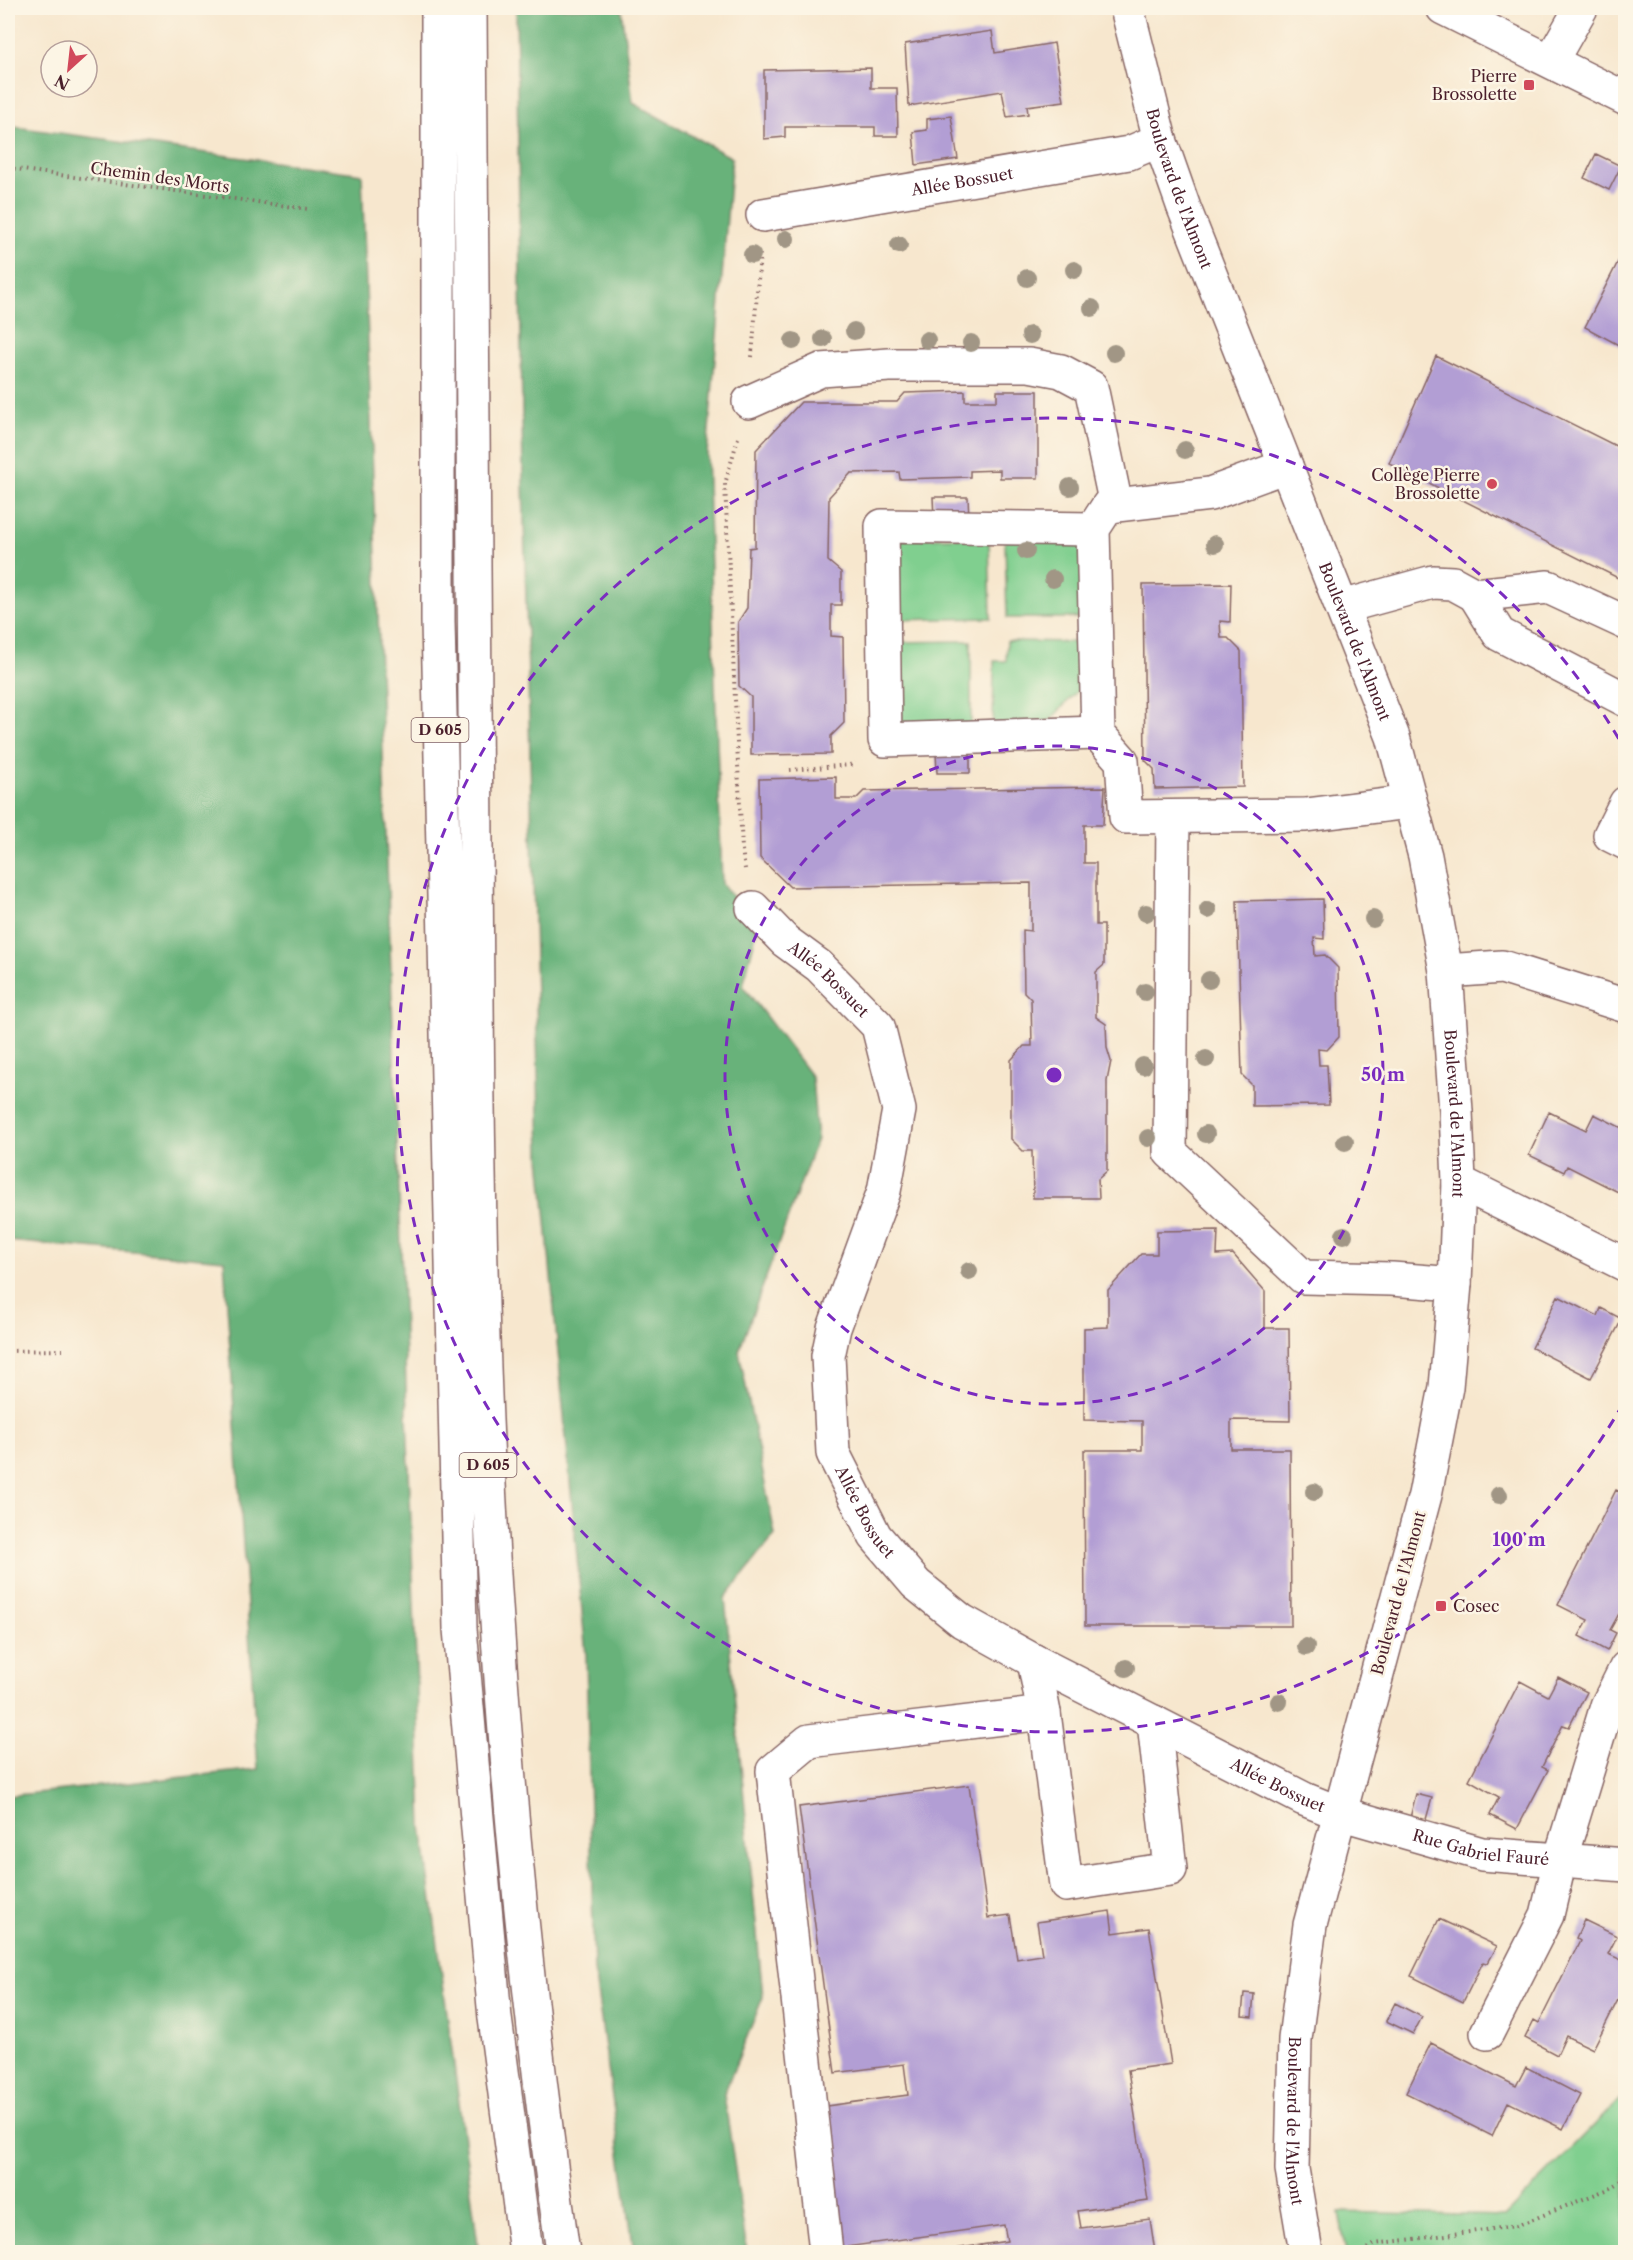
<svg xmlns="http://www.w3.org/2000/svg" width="1633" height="2260" viewBox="0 0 1633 2260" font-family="'Libre Caslon Text',serif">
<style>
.green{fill:#80cf8f;stroke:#65775d;stroke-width:1.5}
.forest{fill:#68b27a;stroke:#596852;stroke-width:1.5}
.building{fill:#b29ed4}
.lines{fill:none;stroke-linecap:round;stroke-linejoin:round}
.minor-casing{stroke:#876564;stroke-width:36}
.major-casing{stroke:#876564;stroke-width:36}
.path{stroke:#876564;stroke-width:4;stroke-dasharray:1.5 4.5;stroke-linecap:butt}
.minor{stroke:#fff;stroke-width:33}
.major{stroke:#fff;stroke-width:33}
.tree{fill:#a19685}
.ring{fill:none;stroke:#7b2cbf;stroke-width:3;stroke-dasharray:10 8}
.poi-dot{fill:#d1495b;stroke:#fcf5e5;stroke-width:2}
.labels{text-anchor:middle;stroke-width:5;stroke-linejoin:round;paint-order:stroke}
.shield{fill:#fcf5e5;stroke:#7f5f63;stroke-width:1.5}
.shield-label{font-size:15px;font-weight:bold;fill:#4a1f2b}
.poi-label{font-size:16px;fill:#4a1f2b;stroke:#fcf5e5;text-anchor:end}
.street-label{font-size:16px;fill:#4a1f2b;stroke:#fcf5e5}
.centre{fill:#7b2cbf;stroke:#fcf5e5;stroke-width:3}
.ring-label{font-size:18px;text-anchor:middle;font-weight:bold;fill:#7b2cbf;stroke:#fcf5e5;stroke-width:5;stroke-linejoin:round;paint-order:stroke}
</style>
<rect width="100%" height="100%" fill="#fcf5e5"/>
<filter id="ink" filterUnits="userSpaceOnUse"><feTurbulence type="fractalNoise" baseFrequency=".0167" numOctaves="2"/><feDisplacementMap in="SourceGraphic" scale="12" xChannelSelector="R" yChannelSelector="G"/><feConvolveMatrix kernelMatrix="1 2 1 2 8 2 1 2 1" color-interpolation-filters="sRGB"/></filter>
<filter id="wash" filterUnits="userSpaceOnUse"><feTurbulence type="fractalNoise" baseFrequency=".008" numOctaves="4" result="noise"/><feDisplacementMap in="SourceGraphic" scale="24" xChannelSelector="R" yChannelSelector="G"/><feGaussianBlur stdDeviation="1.35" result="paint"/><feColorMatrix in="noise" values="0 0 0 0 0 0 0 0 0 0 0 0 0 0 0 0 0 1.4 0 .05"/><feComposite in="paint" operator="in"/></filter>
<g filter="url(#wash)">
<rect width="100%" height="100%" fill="#f7e7ce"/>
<!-- green -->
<path class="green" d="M989 537 991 618 892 620 891 539Z
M1082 538 1083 618H1007L1005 540Z
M971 641V727L895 728 894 642Z
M1007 641 1079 642V689L1044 727 993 726 994 661H1006Z
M1623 2096H1625V2252H1346L1339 2212 1505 2216Z"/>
<!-- forest -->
<path class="forest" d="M516 8H621L633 103 732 158 707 454 722 884 758 926 743 986 812 1077 817 1139 739 1351 775 1535 725 1598 763 1997 724 2094 747 2252H634L594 1970 586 1655 540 1157 523 481Z
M8 126 362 174 422 1826 479 2252H8V1796L258 1769 224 1260 8 1241Z"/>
<g id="blocks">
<!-- building -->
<path class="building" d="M992 31 995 53 1054 43 1064 101 1027 106 1028 114 1007 117 1002 91 909 106 905 44Z
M871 68V88H897L898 136H875V127H785V137L764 139V70Z
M951 116 958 159 916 165 913 132 927 130V119Z
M1596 154 1621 166 1609 190 1584 178Z
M1626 246V349L1585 327Z
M1436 356 1626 451V582L1389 463Z
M965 391V401H997V391H1038V478H1000V470L970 471V477L900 479 899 472 851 473 829 497 828 561 841 572V605H831V636L843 637 844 723 831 736V754L751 755V697L739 686 738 622 747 608 749 548 755 547 756 450 801 402H897L905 393Z
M933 497H968L969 518 934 519Z
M1231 584 1230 622 1220 621 1221 638H1228L1241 651 1243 787 1155 789 1154 769 1145 760 1143 585Z
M936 752H970V773H937Z
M836 777V799H856L864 791 1105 787 1103 825H1084V863H1096V925H1104V965L1096 972V1017L1106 1024 1107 1048 1111 1061 1107 1081V1171L1098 1179 1099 1198H1033L1032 1151H1023L1011 1139V1060L1024 1046H1032L1031 999 1024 992 1023 930 1031 931V883L790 887 760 858 759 779Z
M1323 899 1324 939 1314 938 1315 956 1325 955 1338 968 1339 1037 1327 1050 1318 1049 1319 1065H1327L1329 1105 1252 1106V1085L1242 1075 1237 901Z
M1549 1112 1586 1130 1594 1114 1626 1130V1196L1567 1166 1564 1172 1529 1155Z
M1218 1230 1217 1255 1233 1254 1265 1291V1328H1289L1290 1421 1231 1420V1449H1290L1291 1626H1085L1084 1450H1142V1421L1084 1420V1328L1108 1327V1290L1141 1254H1157V1231Z
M1558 1296 1598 1316 1601 1308 1622 1319 1591 1378 1532 1348Z
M1616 1490 1626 1495V1601L1610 1630 1616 1633 1607 1651 1579 1636 1588 1620 1558 1605Z
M1558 1677 1587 1692 1569 1727 1563 1725 1542 1767 1548 1770 1517 1829 1490 1815 1499 1797 1469 1780 1520 1681 1548 1696Z
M969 1785 988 1918 1010 1915 1017 1959 1042 1955 1037 1922 1110 1911 1113 1933 1149 1928 1171 2064 1128 2070 1148 2201 1078 2211 1081 2228 1150 2219 1155 2252H934L1007 2241 1004 2225 839 2248 819 2107 908 2095 904 2064 835 2073 799 1807Z
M1416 1794 1432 1798 1425 1823 1410 1818Z
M1439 1919 1497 1946 1488 1963 1483 1962 1463 2002 1411 1976Z
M1584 1920 1617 1936 1608 1954 1626 1962V1984L1593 2049 1566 2036 1557 2055 1525 2038 1534 2020 1539 2023 1580 1941 1576 1938Z
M1244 1993 1254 1994 1252 2017 1242 2016Z
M1395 2003 1422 2017 1413 2034 1386 2021Z
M1431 2043 1516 2086 1526 2067 1580 2095 1563 2129 1508 2102 1492 2136 1406 2093Z"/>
</g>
</g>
<g filter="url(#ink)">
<use href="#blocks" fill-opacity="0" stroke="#876564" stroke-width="1.5"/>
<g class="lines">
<defs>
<g id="minor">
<path id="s1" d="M1127 8 1160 140 1184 208 1393 737 1425 856 1446 971 1456 1111 1459 1182 1455 1284 1446 1387 1425 1495 1310 1925 1295 2039 1292 2169 1306 2252"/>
<path d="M1443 8 1626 99"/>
<path d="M1551 61 1581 8"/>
<path id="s2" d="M763 215 1129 153 1160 140"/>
<path d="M749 402 821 370 889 365H1029L1061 371 1091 387 1116 505"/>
<path d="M1286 466 1210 494 1108 506 1093 529 1098 734 1122 761 1126 817 1306 815 1410 802"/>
<path d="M1093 529 882 526 885 740 1097 733"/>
<path d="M1475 595 1499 634 1626 700"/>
<path d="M1342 607 1433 582 1453 583 1475 595 1548 587 1626 623"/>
<path d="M1626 803 1610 835 1626 843"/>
<path d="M1173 817 1170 1152 1303 1277 1392 1279 1455 1284"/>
<path id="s3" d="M753 908 785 941 819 966 878 1026 899 1110 884 1191 834 1328 828 1356 833 1453 875 1536 916 1584 962 1621 1034 1661 1304 1799 1339 1813 1482 1854 1626 1865"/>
<path d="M1446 971 1502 967 1626 1006"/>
<path d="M1459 1182 1626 1265"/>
<path d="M1034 1661 1044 1713 1066 1885 1170 1869 1154 1722"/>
<path d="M1487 2033 1547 1915 1560 1860 1607 1706 1626 1668"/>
<path d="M826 2252 773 1771 809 1741 1044 1713"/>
</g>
<path id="major" d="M438 8V621L460 1629 495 2018 526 2252
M470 8C472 286 473 565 476 844 477 1036 478 1228 486 1420 498 1699 523 1976 563 2252"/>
</defs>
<!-- minor casing -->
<use href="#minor" class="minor-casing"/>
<!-- major casing -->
<use href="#major" class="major-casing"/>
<!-- path -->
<path class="path" d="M8 168 308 209
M752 357 760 254
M738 438 725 484 742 850 745 869
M790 770 850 765 855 762
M8 1351 63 1350
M1363 2252 1375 2244 1516 2226 1611 2188 1626 2178"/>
<!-- minor -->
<use href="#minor" class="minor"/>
<!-- major -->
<use href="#major" class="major"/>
</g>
<!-- trees -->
<g class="tree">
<circle cx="786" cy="239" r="9"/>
<circle cx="899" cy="245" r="9"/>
<circle cx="752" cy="255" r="9"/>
<circle cx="1074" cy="270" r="9"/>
<circle cx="1027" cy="278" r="9"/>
<circle cx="1092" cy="308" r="9"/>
<circle cx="854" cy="331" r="9"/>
<circle cx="1030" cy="335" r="9"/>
<circle cx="823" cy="339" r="9"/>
<circle cx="927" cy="340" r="9"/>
<circle cx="793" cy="341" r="9"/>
<circle cx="971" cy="343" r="9"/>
<circle cx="1114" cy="353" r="9"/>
<circle cx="1185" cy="450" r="9"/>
<circle cx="1070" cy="487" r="9"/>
<circle cx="1215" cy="544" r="9"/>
<circle cx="1026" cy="551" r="9"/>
<circle cx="1053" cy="579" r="9"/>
<circle cx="1208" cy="910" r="9"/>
<circle cx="1146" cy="913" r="9"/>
<circle cx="1373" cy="919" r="9"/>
<circle cx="1209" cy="980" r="9"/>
<circle cx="1145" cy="992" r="9"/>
<circle cx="1206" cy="1059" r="9"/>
<circle cx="1143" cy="1066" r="9"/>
<circle cx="1206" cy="1134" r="9"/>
<circle cx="1148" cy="1138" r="9"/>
<circle cx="1345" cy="1142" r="9"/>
<circle cx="1344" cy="1235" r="9"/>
<circle cx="969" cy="1271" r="9"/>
<circle cx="1314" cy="1492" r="9"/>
<circle cx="1499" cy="1495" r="9"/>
<circle cx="1306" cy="1647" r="9"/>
<circle cx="1126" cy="1668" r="9"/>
<circle cx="1279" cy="1702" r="9"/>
</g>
</g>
<!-- distance rings -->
<g class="ring">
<circle cx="1054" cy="1075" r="329"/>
<path d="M1623 1404A657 657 0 1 1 1623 746"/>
</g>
<!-- markers -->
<g class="poi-dot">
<rect x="1523" y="79" width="12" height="12" rx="3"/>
<circle cx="1492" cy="484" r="6"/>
<rect x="1435" y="1600" width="12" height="12" rx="3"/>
</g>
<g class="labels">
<!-- shield labels -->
<g class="shield">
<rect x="411.5" y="718" width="57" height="24" rx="4.5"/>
<rect x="459.5" y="1453" width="57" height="24" rx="4.5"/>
</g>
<g class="shield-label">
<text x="440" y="735">D 605</text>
<text x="488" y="1470">D 605</text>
</g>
<!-- poi labels -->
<g class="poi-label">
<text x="1517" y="82">Pierre<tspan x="1517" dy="18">Brossolette</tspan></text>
<text x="1480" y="481">Collège Pierre<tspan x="1480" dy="18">Brossolette</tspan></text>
<text x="1453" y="1612" text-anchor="start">Cosec</text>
</g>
<!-- street labels -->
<g class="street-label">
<text transform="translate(160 177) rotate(8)" y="6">Chemin des Morts</text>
<text dy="6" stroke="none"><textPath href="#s2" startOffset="202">Allée Bossuet</textPath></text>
<text dy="6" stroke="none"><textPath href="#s1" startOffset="188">Boulevard de l'Almont</textPath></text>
<text dy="6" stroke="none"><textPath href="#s1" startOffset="674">Boulevard de l'Almont</textPath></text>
<text dy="6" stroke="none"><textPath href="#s3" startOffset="104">Allée Bossuet</textPath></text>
<text dy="6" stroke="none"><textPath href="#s1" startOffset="1160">Boulevard de l'Almont</textPath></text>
<text dy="6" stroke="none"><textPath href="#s3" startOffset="680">Allée Bossuet</textPath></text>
<text transform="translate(1398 1593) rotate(-75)" y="6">Boulevard de l'Almont</text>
<text dy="6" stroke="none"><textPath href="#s3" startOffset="1184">Allée Bossuet</textPath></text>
<text dy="6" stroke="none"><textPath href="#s3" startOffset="1398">Rue Gabriel Fauré</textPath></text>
<text dy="6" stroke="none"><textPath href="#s1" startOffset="2186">Boulevard de l'Almont</textPath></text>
</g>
</g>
<circle cx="1054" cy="1075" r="9" class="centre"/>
<g class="ring-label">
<text x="1383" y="1081">50 m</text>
<text x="1519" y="1546">100 m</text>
</g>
<!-- margin -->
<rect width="1633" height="2260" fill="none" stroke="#fcf5e5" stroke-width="30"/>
<!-- north arrow -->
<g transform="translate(69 69) rotate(207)"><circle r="28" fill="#fcf5e5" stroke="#b59f9b" stroke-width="1.5"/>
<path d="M0-4.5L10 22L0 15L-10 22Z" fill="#d1495b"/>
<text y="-9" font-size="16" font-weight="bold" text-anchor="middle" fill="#4a1f2b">N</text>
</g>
</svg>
